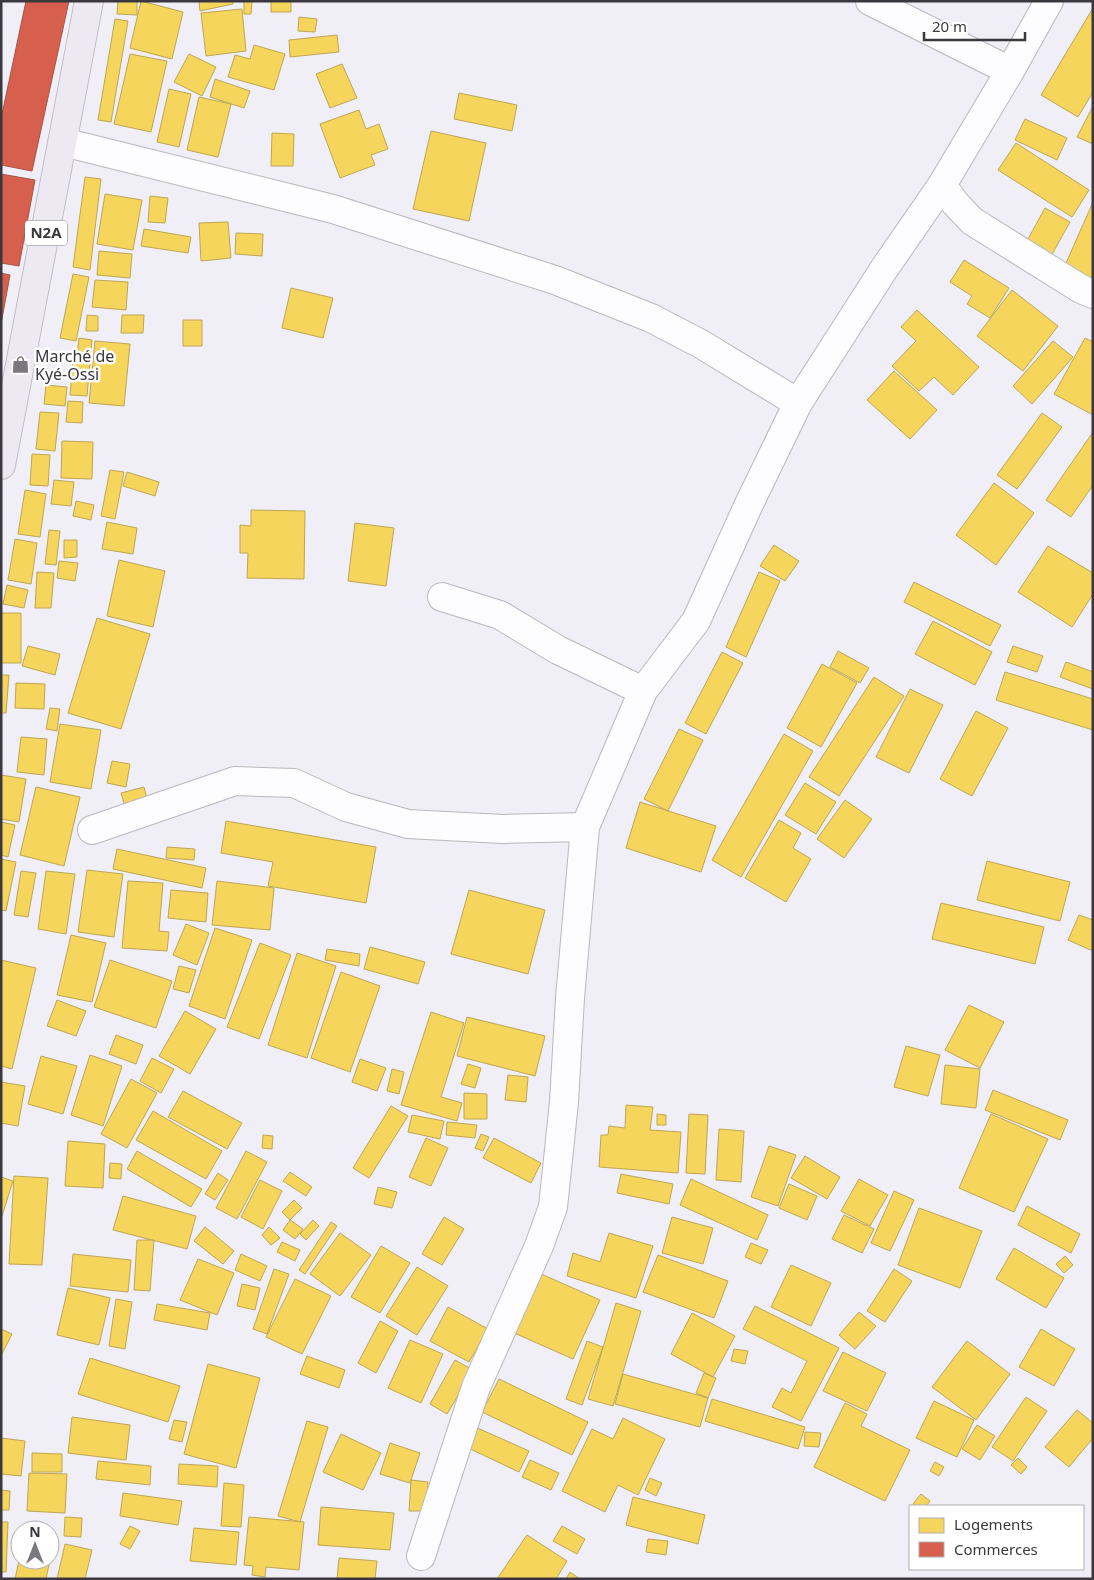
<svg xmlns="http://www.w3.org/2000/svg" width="1094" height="1580" viewBox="0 0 1094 1580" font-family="'Noto Sans',sans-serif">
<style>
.homes{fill:#f6d55c;stroke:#bea653}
.shops{fill:#d6604d;stroke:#a75448}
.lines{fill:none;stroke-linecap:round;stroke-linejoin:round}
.street-casing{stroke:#b9b8bd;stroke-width:30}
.highway-casing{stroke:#c2bdcb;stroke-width:30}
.street{stroke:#fdfcfe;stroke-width:28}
.highway{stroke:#ede9f3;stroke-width:28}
.labels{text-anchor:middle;stroke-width:5;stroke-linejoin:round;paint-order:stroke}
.shield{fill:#fff;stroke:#757478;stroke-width:1}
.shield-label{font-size:15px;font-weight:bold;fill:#3a383e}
.poi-label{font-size:16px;fill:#3a383e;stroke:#fff;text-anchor:start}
</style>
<rect width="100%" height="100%" fill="#f0eef6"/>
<!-- homes -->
<path class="homes" d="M118 1H137V15L117 14Z
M141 1 183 12 172 59 130 48Z
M199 1H233V4L200 11Z
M244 1H252L251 14H244Z
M271 1H291V12H271Z
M1093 8V92L1078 117 1041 95Z
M242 9 246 51 206 56 201 13Z
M299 17 317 19 315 32 298 31Z
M115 19 128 21 111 122 98 120Z
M337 35 339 52 290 57 289 40Z
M254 45 285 54 274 90 228 77 235 55 250 59Z
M130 54 167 61 151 132 114 124Z
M189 54 216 67 202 96 174 82Z
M342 64 357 98 330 108 316 74Z
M215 79 250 91 244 108 210 97Z
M169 89 191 94 179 147 157 142Z
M459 93 517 105 512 131 454 119Z
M199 97 231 104 218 157 187 150Z
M1093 106V144L1077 137Z
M359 110 366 129 379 124 388 149 371 155 375 165 340 178 320 124Z
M1025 119 1067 138 1057 160 1015 140Z
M431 131 486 143 469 221 413 209Z
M272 133 294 134 293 166H271Z
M1016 143 1089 190 1072 217 998 170Z
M85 177 101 179 90 270 73 267Z
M105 194 142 200 133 250 97 244Z
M150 196 168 198 165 223 148 222Z
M1093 202V304L1055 288Z
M1045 208 1070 222 1040 276 1015 263Z
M228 222 231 258 201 261 199 223Z
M144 229 191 237 188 253 141 246Z
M236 233 263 234 262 256 235 254Z
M99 251 132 254 130 278 97 275Z
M964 260 1009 288 990 318 967 304 972 296 950 282Z
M73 274 89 277 76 341 60 338Z
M95 280 128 282 126 310 92 307Z
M291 288 333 298 323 338 282 328Z
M1012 290 1058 326 1023 371 977 336Z
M917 310 979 367 953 395 934 377 919 391 892 366 916 341 901 327Z
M87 315 98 316V331H86Z
M122 315H144L143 333H121Z
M183 320H202V346H183Z
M79 338 92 340 90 358 77 357Z
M1085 338 1093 342V415L1054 394Z
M95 341 130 344 124 406 89 403Z
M1053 341 1073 357 1032 404 1013 386Z
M73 361 90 362 87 396 70 395Z
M894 371 937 410 910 439 867 400Z
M46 385 67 387 65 406 44 404Z
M68 401 83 402 82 423 66 422Z
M40 412 59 413 55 451 36 449Z
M1042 413 1062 427 1017 489 997 475Z
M1093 432V485L1071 517 1046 500Z
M62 441 93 442 92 479 61 478Z
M32 454 50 455 48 486 30 485Z
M110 470 124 472 115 519 101 516Z
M127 472 159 482 155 496 123 486Z
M54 480 74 482 71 506 51 504Z
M994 483 1034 513 996 565 956 535Z
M25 490 46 494 40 537 18 534Z
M76 501 94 505 91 520 73 516Z
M251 510 305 511 304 579 247 578 248 553H240V525L251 526Z
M107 522 137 528 133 554 102 549Z
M355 523 394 528 386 586 348 581Z
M49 530 60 531 56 565 45 564Z
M15 539 37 543 31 584 8 580Z
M64 540H77V557L64 558Z
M774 545 799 561 785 581 760 566Z
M1048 546 1093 573V594L1072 627 1018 592Z
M119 560 165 571 153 627 107 616Z
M59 561 78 563 75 581 57 578Z
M37 572 54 573 51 608H35Z
M759 572 780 581 746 657 726 647Z
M914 582 1001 625 990 646 904 602Z
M7 585 28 590 24 608 3 604Z
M1 613H21V663H1Z
M97 618 150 634 121 729 68 713Z
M933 621 992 652 975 685 915 654Z
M28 646 60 654 55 675 22 666Z
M1013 646 1043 656 1037 672 1007 662Z
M838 651 869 668 860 683 830 667Z
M722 652 743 663 706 734 685 723Z
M1066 662 1093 672V689L1060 677Z
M822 664 857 683 821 747 787 728Z
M1005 672 1093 699V730L996 700Z
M1 675H9L6 713H1Z
M874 677 904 696 839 796 809 777Z
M16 683 45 684 44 709 15 708Z
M910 689 943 705 909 773 876 757Z
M50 708 60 709 57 731 46 729Z
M976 711 1008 728 972 796 940 779Z
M60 724 101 730 91 789 50 782Z
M679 729 703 740 668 811 644 799Z
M784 734 813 751 741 877 712 860Z
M21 737 47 739 44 775 17 772Z
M112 761 130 764 126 787 107 783Z
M1 775 26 779 19 822 1 819Z
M805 783 836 802 816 834 785 815Z
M36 787 80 797 64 866 20 855Z
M144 787 151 814 129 820 121 793Z
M845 800 872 819 844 858 817 839Z
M640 802 716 826 701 872 626 848Z
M779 820 801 833 793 848 811 859 786 902 745 878Z
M226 821 376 847 366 903 268 886 273 862 221 853Z
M1 822 15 825 8 857 1 855Z
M167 847 195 849 194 860 166 858Z
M117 849 206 868 202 888 113 869Z
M1 859 16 862 6 911 1 910Z
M987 861 1070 882 1060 921 977 900Z
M87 870 123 874 114 937 78 932Z
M21 871 36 873 28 917 14 915Z
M46 871 75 874 66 934 38 929Z
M128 881 163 883 159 931 169 932 167 951 122 948Z
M217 881 274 888 270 930 212 925Z
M171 890 208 893 206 922 168 918Z
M469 890 545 910 528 974 451 954Z
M941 903 1044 927 1035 964 932 939Z
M1079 915 1093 920V951L1068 940Z
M186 924 209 933 197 965 173 955Z
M215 928 252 940 225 1019 189 1006Z
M71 935 106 943 92 1002 57 995Z
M260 943 291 955 259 1039 227 1027Z
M370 947 425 962 418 984 364 969Z
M327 949 360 954 359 966 325 960Z
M297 953 336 966 307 1058 268 1045Z
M1 960 36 968 12 1069 1 1066Z
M110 960 172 981 156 1028 94 1007Z
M179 966 196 970 189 993 173 989Z
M341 972 380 986 350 1072 311 1058Z
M57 1000 86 1011 76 1036 47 1026Z
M969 1005 1004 1022 980 1068 945 1050Z
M185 1011 216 1029 190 1074 159 1056Z
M431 1012 464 1023 441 1097 462 1103 457 1121 401 1105Z
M467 1017 545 1036 535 1076 457 1056Z
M116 1035 143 1045 136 1064 109 1054Z
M906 1046 940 1055 928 1096 894 1087Z
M90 1055 122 1066 103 1126 71 1115Z
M41 1056 77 1066 63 1114 28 1104Z
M152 1058 174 1069 161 1093 140 1081Z
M360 1059 386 1068 377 1091 352 1082Z
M468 1064 481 1068 475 1088 461 1084Z
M945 1065 980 1069 976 1108 941 1104Z
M392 1069 404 1072 399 1094 387 1091Z
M508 1075 528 1077 526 1102 505 1100Z
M131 1079 157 1093 127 1148 101 1134Z
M1 1082 25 1086 18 1126 1 1123Z
M993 1090 1068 1120 1060 1140 985 1110Z
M183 1091 242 1123 227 1149 168 1117Z
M464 1093 487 1094V1119H464Z
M626 1105 653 1107 650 1130 681 1132 678 1173 599 1167 601 1135H608L609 1126 625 1128Z
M391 1106 408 1116 369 1178 353 1168Z
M153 1111 222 1151 206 1179 136 1140Z
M657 1114 666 1115V1125H657Z
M689 1114 708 1115 705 1174 686 1173Z
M991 1114 1048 1139 1014 1212 959 1188Z
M412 1115 444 1121 440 1139 408 1132Z
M447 1122 477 1125 475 1138 446 1135Z
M719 1129 744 1131 741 1182 716 1180Z
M481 1134 489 1137 483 1151 475 1148Z
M263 1135 273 1136 272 1149 262 1148Z
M426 1138 448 1148 431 1186 409 1177Z
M494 1138 541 1163 531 1183 483 1158Z
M68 1141 105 1144 103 1188 65 1186Z
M769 1146 796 1155 778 1206 751 1197Z
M137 1151 202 1189 191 1207 127 1169Z
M246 1151 267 1162 237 1219 216 1208Z
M805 1156 840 1177 827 1199 791 1178Z
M110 1163 122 1164 121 1179 109 1178Z
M290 1172 312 1187 306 1196 283 1181Z
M218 1173 228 1180 215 1200 205 1194Z
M621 1174 673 1184 669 1204 617 1193Z
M14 1176 48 1178 42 1265 9 1264Z
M1 1177 13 1181 1 1219Z
M691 1179 768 1215 757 1240 680 1205Z
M859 1179 888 1195 870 1226 841 1211Z
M260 1180 282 1191 263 1229 241 1217Z
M789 1184 817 1196 807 1220 779 1208Z
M378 1187 397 1192 392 1208 374 1204Z
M894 1191 914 1200 890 1251 871 1243Z
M123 1196 196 1216 187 1249 113 1230Z
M294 1200 302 1208 290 1220 282 1212Z
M1027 1206 1080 1234 1071 1253 1018 1225Z
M919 1208 982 1231 960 1288 898 1265Z
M844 1215 874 1229 862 1253 832 1239Z
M444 1217 464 1229 442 1265 422 1254Z
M672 1217 713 1228 703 1264 662 1253Z
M290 1220 303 1229 295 1239 283 1230Z
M313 1220 319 1226 306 1240 300 1234Z
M331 1222 337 1226 305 1274 299 1270Z
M205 1227 234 1251 223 1264 194 1241Z
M269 1227 280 1238 271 1245 262 1235Z
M340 1233 371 1255 340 1296 310 1274Z
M609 1233 653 1246 636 1298 567 1276 573 1253 600 1262Z
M137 1240H154L150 1291 134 1290Z
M282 1242 300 1250 295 1261 277 1252Z
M751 1243 768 1250 761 1264 745 1257Z
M381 1246 410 1263 380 1313 351 1297Z
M1014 1248 1064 1278 1046 1308 996 1279Z
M73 1254 131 1260 128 1292 70 1286Z
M241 1254 267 1266 260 1281 235 1270Z
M658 1255 728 1281 714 1318 643 1292Z
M1065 1256 1073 1265 1064 1273 1056 1264Z
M198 1259 234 1273 217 1315 180 1300Z
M791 1265 831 1283 811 1326 771 1307Z
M417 1267 448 1286 417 1335 386 1316Z
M274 1269 289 1274 267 1334 253 1329Z
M894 1269 912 1281 885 1322 867 1311Z
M539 1273 600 1300 573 1359 512 1332Z
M295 1279 331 1296 302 1354 266 1337Z
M242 1284 260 1288 255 1310 237 1306Z
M68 1288 110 1298 99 1345 57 1335Z
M116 1299 132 1302 125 1349 109 1346Z
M616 1303 641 1311 613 1406 588 1399Z
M157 1304 210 1313 207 1330 154 1320Z
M755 1306 839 1348 801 1421 772 1407 782 1388 791 1393 807 1361 743 1329Z
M448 1307 488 1329 469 1362 430 1341Z
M859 1312 876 1326 855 1349 839 1335Z
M692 1313 735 1336 713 1377 671 1354Z
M380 1321 398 1331 376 1373 358 1363Z
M1 1329 12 1334 1 1356Z
M1041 1329 1075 1349 1054 1386 1019 1367Z
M410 1340 443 1354 421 1403 388 1388Z
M587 1341 603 1347 582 1405 566 1399Z
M967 1341 1010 1374 976 1420 932 1387Z
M734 1349 748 1351 745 1364 731 1361Z
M843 1352 886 1373 867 1411 823 1391Z
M307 1356 345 1370 339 1388 300 1374Z
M90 1358 180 1386 168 1422 78 1394Z
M455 1360 473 1370 447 1414 430 1404Z
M208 1364 260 1378 236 1468 184 1454Z
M704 1373 716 1378 708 1398 696 1393Z
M623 1374 708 1398 700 1427 615 1404Z
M499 1379 588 1422 572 1455 482 1412Z
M1026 1397 1047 1411 1013 1461 992 1447Z
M712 1399 805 1427 798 1449 705 1421Z
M934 1401 974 1420 957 1457 916 1438Z
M845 1403 867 1414 861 1426 910 1450 885 1501 814 1467Z
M1077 1410 1093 1423V1438L1069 1467 1045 1447Z
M72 1417 130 1425 126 1460 68 1453Z
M623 1418 665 1439 638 1495 618 1485 605 1512 562 1491 592 1429 613 1439Z
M174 1420 187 1422 182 1442 169 1439Z
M307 1421 328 1427 300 1522 278 1516Z
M977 1425 995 1436 980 1460 962 1449Z
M473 1426 529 1451 519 1472 464 1446Z
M805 1432 821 1433 819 1447 804 1446Z
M341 1434 381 1453 363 1490 323 1472Z
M1 1438 25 1441 21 1476 1 1474Z
M390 1443 420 1453 410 1483 380 1474Z
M32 1453 62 1454V1472H32Z
M1018 1458 1027 1467 1021 1474 1011 1465Z
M530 1460 559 1473 551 1490 522 1477Z
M98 1461 151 1466 150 1485 96 1479Z
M935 1462 944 1467 939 1476 930 1471Z
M179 1464 218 1466 217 1487 178 1484Z
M29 1473 67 1474 65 1513 27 1511Z
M650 1478 662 1483 656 1496 645 1490Z
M411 1480 428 1482 427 1511H409Z
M224 1483 244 1485 241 1527 221 1526Z
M1 1490 10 1491 9 1510H1Z
M123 1493 182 1501 178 1525 120 1516Z
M921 1494 930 1501 926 1506H916L913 1504Z
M633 1497 705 1515 698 1544 626 1525Z
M321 1507 394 1513 390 1550 318 1545Z
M65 1517 82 1518 81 1537 64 1536Z
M249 1517 304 1522 299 1570 266 1567 265 1577 252 1575 253 1566 244 1565Z
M1 1522H8L6 1572H1Z
M130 1526 140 1531 130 1549 120 1544Z
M562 1526 585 1539 577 1554 553 1541Z
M194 1528 239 1532 236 1565 190 1561Z
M527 1535 567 1561 556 1579H497Z
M648 1539 668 1541 666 1555 646 1552Z
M50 1540 54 1541 46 1579H15L20 1556V1560H50Z
M65 1544 92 1550 85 1579H57Z
M339 1558 377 1561 375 1579H337Z
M570 1572 580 1579H566Z"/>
<!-- shops -->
<path class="shops" d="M26 1H69L32 171 1 165V119Z
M1 174 35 180 19 266 1 263Z
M1 273 10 275 1 324Z"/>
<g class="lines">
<defs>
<path id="street" d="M870 1 1010 71
M63 142 333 209 555 280 651 318 701 344 798 403
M942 185 955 203 972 221 1081 289 1093 294
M442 597 500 615 558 650 643 691
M92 830 235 781 294 783 346 807 408 824 502 829 585 827
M421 1556 476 1387 539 1246 553 1207 564 1102 570 998 585 827 643 691 696 621 749 504 798 403 884 269 942 185 1010 71 1049 1"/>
<path id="highway" d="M1 465 89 1"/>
</defs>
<!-- street casing -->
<use href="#street" class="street-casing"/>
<!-- highway casing -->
<use href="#highway" class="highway-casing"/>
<!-- street -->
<use href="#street" class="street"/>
<!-- highway -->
<use href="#highway" class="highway"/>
</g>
<!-- icons -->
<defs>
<symbol id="shop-bare" viewBox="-9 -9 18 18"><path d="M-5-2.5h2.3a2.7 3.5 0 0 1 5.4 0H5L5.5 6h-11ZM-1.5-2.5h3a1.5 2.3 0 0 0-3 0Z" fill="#7a787e" stroke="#fff" stroke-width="2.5" paint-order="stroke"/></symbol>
</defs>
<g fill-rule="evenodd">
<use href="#shop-bare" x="8" y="352" width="25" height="25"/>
</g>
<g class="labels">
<!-- shield labels -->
<rect class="shield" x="25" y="220.5" width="42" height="25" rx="4"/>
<g class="shield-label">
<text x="46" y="238">N2A</text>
</g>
<!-- poi labels -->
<g class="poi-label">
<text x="35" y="362">Marché de<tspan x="35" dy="18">Kyé-Ossi</tspan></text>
</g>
</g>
<!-- border -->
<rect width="1094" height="1580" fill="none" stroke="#3a383e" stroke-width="5"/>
<!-- legend -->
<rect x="909" y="1505" width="175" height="65" fill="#ffffff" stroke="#b0afb2"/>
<rect x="919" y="1518" width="25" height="15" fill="#f6d55c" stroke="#b0afb2"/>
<text x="954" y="1530" font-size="15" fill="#3a383e">Logements</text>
<rect x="919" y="1542" width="25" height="15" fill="#d6604d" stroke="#b0afb2"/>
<text x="954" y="1555" font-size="15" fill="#3a383e">Commerces</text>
<!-- north arrow -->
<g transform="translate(35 1545)"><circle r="24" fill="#ffffff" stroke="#b0afb2"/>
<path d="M0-4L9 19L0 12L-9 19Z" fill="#7a787e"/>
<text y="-8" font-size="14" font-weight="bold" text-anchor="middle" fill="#3a383e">N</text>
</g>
<!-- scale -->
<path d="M924 32v8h101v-8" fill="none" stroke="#3a383e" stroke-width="2.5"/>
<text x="932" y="32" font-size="15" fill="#3a383e" stroke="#ffffff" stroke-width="4" paint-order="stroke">20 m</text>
</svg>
